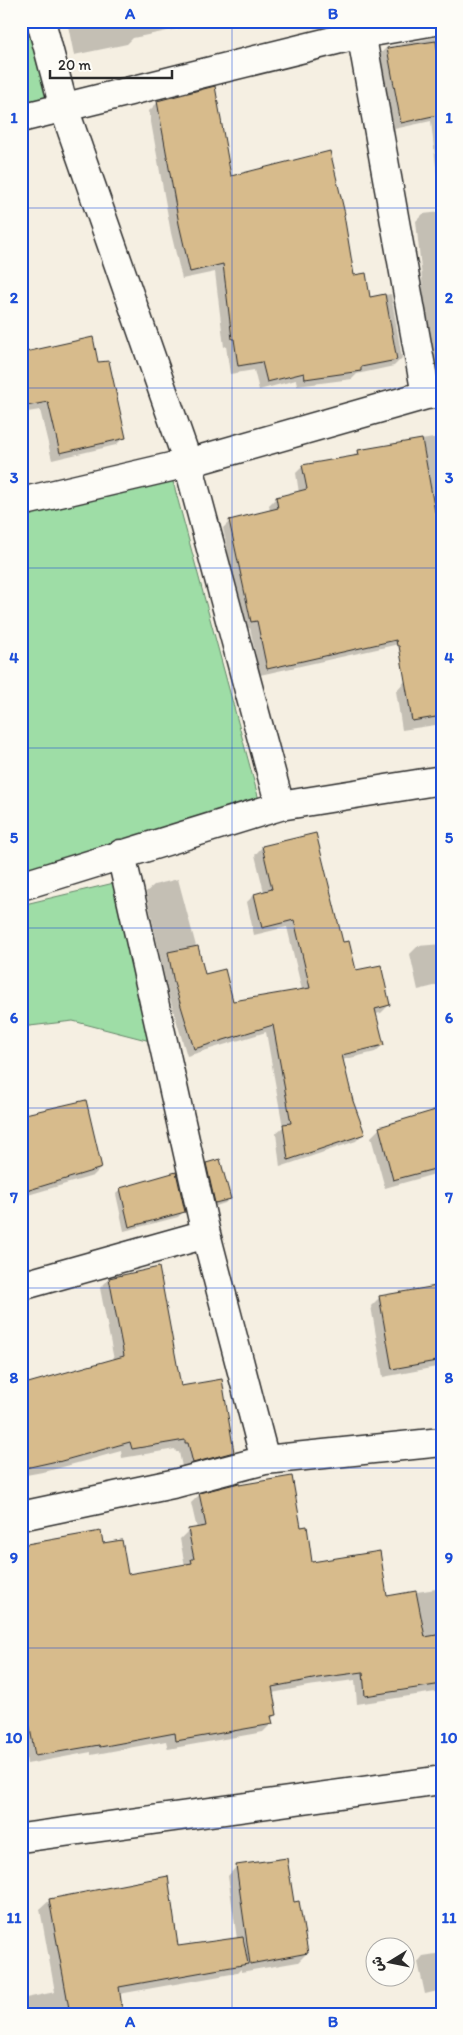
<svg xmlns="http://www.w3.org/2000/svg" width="463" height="2035" viewBox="0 0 463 2035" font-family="Itim,'Playpen Sans Arabic',sans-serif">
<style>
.green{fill:#9edda6;stroke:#648468}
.shadow{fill:#0003}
.building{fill:#d7bb8c;stroke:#2b2b2b}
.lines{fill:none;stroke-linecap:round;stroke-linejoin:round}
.minor-casing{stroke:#2b2b2b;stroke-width:31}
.minor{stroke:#fdfcf7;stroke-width:28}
.grid{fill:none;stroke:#1d4ed8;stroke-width:1;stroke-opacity:0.55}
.neatline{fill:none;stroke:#1d4ed8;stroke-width:2}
.grid-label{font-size:16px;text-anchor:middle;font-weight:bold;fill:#1d4ed8}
</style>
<rect width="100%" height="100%" fill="#f5efe2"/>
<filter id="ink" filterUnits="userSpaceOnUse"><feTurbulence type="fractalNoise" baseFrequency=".02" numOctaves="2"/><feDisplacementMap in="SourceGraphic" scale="10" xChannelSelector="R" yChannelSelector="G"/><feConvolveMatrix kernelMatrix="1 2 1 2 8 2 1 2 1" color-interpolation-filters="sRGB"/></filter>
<g filter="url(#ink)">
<!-- green -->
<path class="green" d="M21 21H41L64 108 21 118Z
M169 467 262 811 21 886V503Z
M114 883 154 1042 73 1021 21 1027V905Z"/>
<!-- shadow -->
<path class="shadow" d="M67 21H244L212 27 211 22 133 38 127 44 74 55Z
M442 36V386L432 384 416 295 423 288 416 221 423 214 441 212 431 121 394 129 380 54 387 47Z
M158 102 230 177 342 216 353 277 369 298 391 294 402 358 394 366 357 374 352 379 297 386 296 380 259 390 254 370 230 374 226 346 224 347 215 272 182 279 171 233 149 111Z
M21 329 27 353 97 364 124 437 116 445 52 460 40 410 21 413Z
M442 411V610L417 640 260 675 250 628 244 629 223 528 230 521 270 511 269 505 276 498 299 493 296 473 303 466 352 457 358 451 439 437 436 417Z
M442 675V724L402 730 396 691 405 681Z
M316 835 342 944 355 972 389 1005 381 1013 375 1014 383 1045 375 1052 342 1060 352 1101 364 1133 356 1141 280 1167 276 1133 283 1127 266 1032 187 1056 168 992 146 892 154 885 178 879 204 976 232 1003 302 990 287 927 254 935 247 902 254 895 264 892 255 855 262 847Z
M442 944V984L418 990 410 954 418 946Z
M442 1104V1172L385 1188 371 1137 380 1128 429 1113 438 1105Z
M21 1109 23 1116 101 1168 93 1176 21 1197Z
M207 1165 230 1198 225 1203 210 1208 202 1170Z
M121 1189 184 1211 178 1217 124 1231 116 1194Z
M109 1279 180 1387 232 1452 222 1461 183 1472 179 1452H176L175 1449 122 1458 121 1451 48 1471 21 1476V1370L24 1369 28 1384 114 1360 100 1288Z
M442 1287V1366L383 1377 371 1306 379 1298Z
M200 1494 300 1528 311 1563 386 1597 442 1588V1691L357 1704 355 1680 308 1686 272 1693 276 1714 271 1719V1724L263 1732 168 1749 166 1741 91 1755V1752L27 1764 24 1746 21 1747V1547L102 1545 126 1576 185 1566 180 1539 189 1530 197 1529 191 1503Z
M442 1542V1572L437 1547Z
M237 1866 293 1903 307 1953 298 1962 241 1972V1969L237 1973 119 1994 117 2014H21V1999L55 1992 40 1909 50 1900 177 1947 237 1939 228 1876Z
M442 1953V1990L425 1994 418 1962 423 1956Z"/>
<!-- building -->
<path class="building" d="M436 41 442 85V114L401 123 387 48Z
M215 86 231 176 330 151 345 214 344 215 354 275 366 273 370 297 385 294 397 360 361 367V371L305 379 304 373 267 382 262 362 238 366 234 339H232L223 264 190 272 179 224 157 101Z
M93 337 98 362 109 361 126 438 60 453 48 402 21 407V353Z
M422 439 435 512 442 510V716L412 721 399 646H397L396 640 267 669 257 621 251 622 229 520 278 508 276 497 307 489 302 465 359 455 358 450Z
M316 833 343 942 349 941 356 970 381 965 390 1005 375 1009 384 1045 342 1055 353 1101 365 1134 288 1160 283 1124 291 1123 273 1025 194 1049 174 983 168 952 198 946 205 974 225 969 233 1001 310 988 294 920 262 928 254 894 272 889 262 846Z
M86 1100 102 1168 26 1191 21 1173V1115Z
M442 1108V1167L393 1180 379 1127Z
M220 1159 231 1199 215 1203 206 1163Z
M176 1172 185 1212 129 1227 120 1188Z
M159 1267 181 1386 222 1379 234 1452 193 1463 188 1443H185V1440L132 1449 130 1442 58 1462 57 1461 21 1469V1385L124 1356 109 1278Z
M442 1285V1360L392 1369 379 1296Z
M292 1476 301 1527 307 1526 312 1562 380 1551 387 1596 416 1591 425 1637 442 1634V1684L365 1696 363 1672 318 1678 272 1687 277 1715 271 1716 273 1724 176 1741 175 1733 100 1747 99 1745 35 1756 21 1677V1545L101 1531 103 1543 122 1540 128 1574 192 1563 191 1559H194L188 1529 206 1526 199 1493 239 1483V1485Z
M287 1858 294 1902 299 1901 308 1953 250 1964 236 1865Z
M168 1876 178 1946 243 1937 248 1964 119 1987 123 2014H70L49 1899Z"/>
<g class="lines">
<defs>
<path id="minor" d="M41 21 64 108 188 463 280 806
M359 21 426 395
M21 118 361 34 435 21
M21 502 188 463 426 395 442 393
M121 854 206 1234 265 1460
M21 886 280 806 442 780
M21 1286 206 1234
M21 1516 177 1483 265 1460 442 1442
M21 1838 442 1780"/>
</defs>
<!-- minor casing -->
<use href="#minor" class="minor-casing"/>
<!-- minor -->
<use href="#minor" class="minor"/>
</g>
</g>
<!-- grid -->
<path class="grid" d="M232 21V2014M21 208H442M21 388H442M21 568H442M21 748H442M21 928H442M21 1108H442M21 1288H442M21 1468H442M21 1648H442M21 1828H442"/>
<!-- margin -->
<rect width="463" height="2035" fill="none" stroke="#fdfcf7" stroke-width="55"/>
<!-- north arrow -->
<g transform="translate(390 1962) rotate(260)"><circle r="24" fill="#fdfcf7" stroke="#a9a8a5"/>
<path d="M0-4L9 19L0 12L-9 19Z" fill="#2b2b2b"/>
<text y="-8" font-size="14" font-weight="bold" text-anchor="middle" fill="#2b2b2b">ش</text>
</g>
<!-- scale -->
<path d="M50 70v8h122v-8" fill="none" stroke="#2b2b2b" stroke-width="2.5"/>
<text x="58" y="70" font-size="15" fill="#2b2b2b" stroke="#fdfcf7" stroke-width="4" paint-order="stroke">20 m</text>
<rect x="28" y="28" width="408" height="1980" class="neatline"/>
<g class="grid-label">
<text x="130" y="19">A</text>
<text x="333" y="19">B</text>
<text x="14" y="123">1</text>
<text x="449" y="123">1</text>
<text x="14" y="303">2</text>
<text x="449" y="303">2</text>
<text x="14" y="483">3</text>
<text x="449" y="483">3</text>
<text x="14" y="663">4</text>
<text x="449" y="663">4</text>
<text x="14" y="843">5</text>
<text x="449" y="843">5</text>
<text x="14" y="1023">6</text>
<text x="449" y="1023">6</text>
<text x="14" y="1203">7</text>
<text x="449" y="1203">7</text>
<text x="14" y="1383">8</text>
<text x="449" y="1383">8</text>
<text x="14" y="1563">9</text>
<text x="449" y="1563">9</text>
<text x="14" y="1743">10</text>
<text x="449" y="1743">10</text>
<text x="14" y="1923">11</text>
<text x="449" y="1923">11</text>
<text x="130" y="2027">A</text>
<text x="333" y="2027">B</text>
</g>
</svg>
